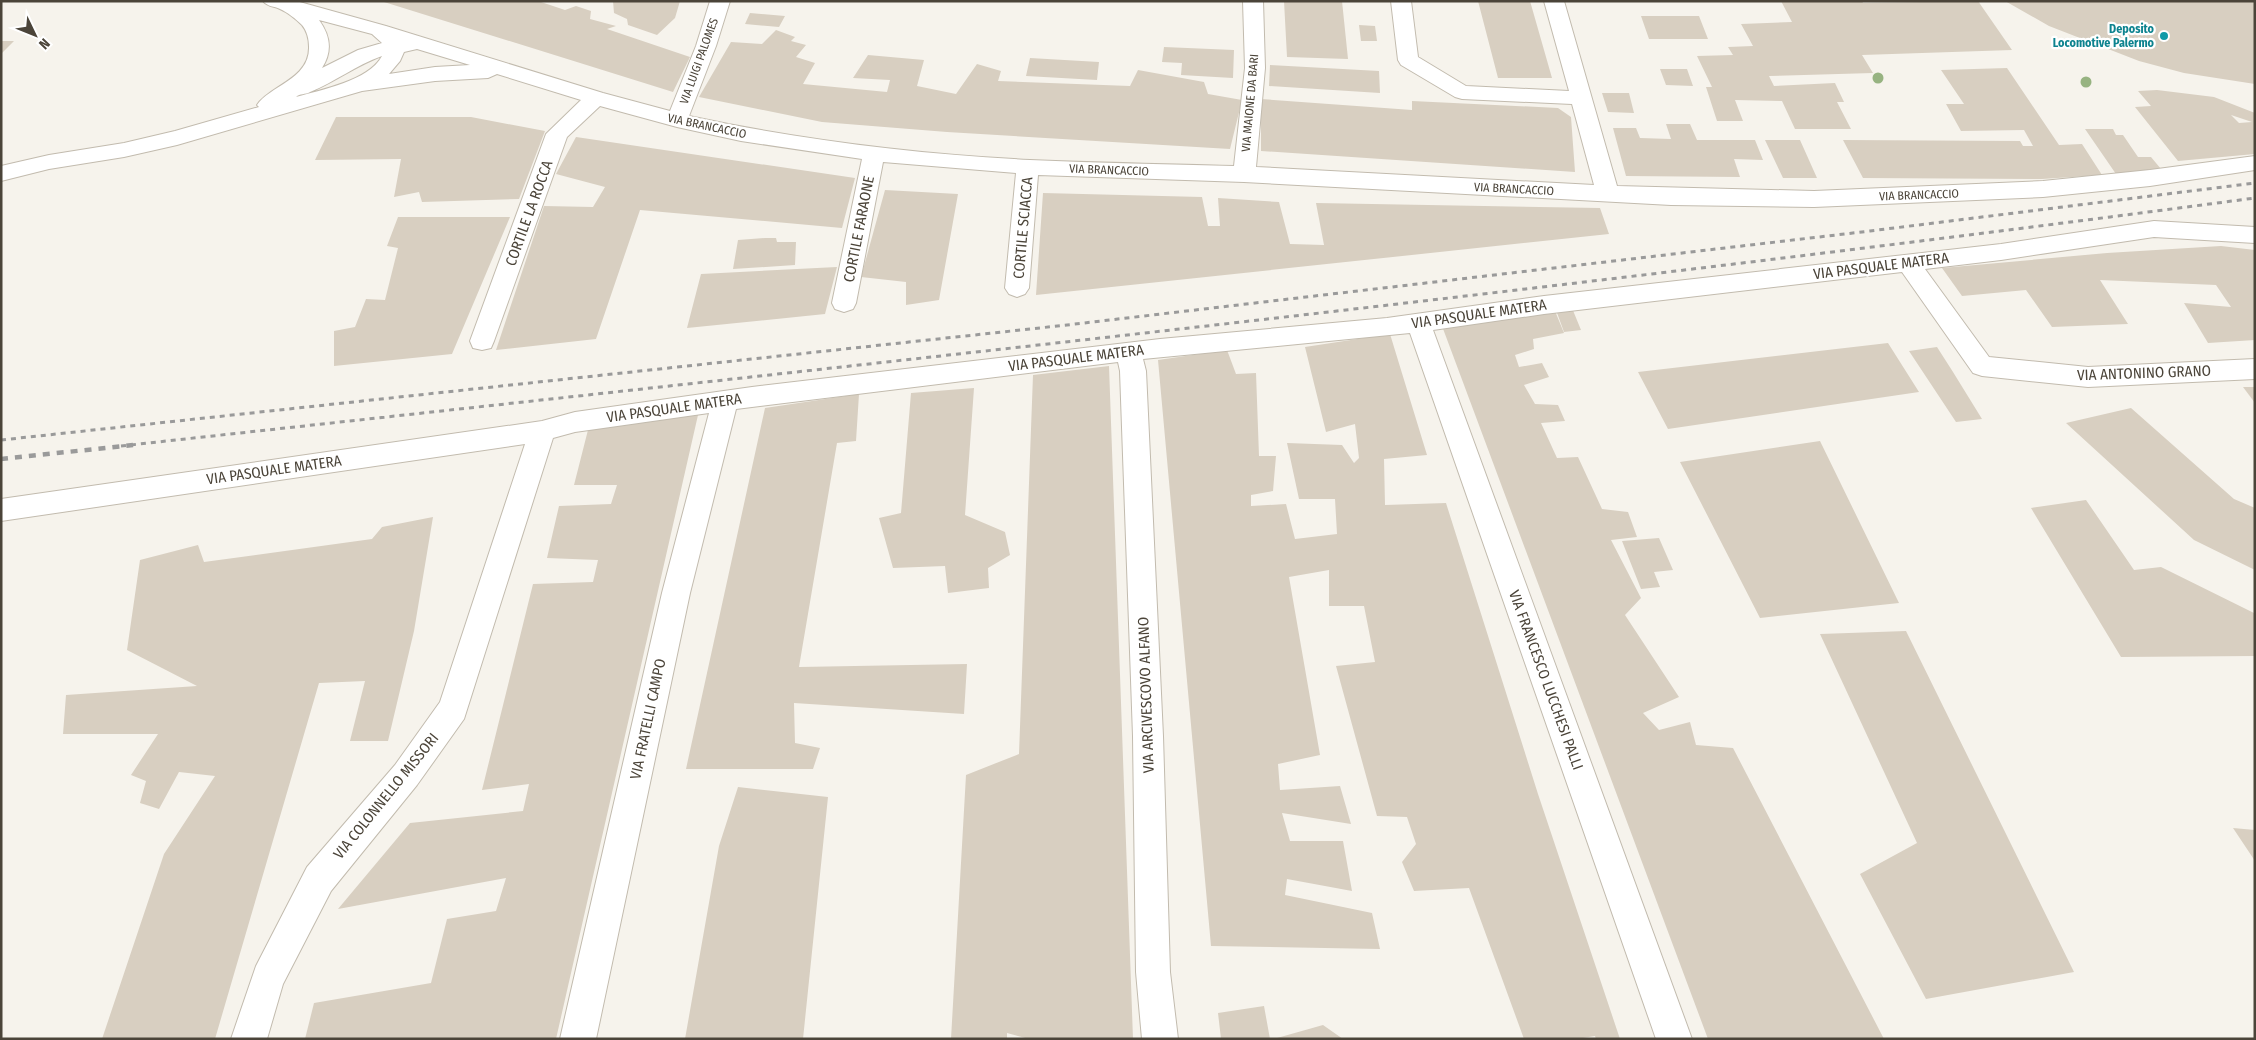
<svg xmlns="http://www.w3.org/2000/svg" width="2256" height="1040" viewBox="0 0 2256 1040" font-family="'Fira Sans Condensed',sans-serif">
<style>
.building{fill:#d8cfc1;fill-rule:evenodd}
.lines{fill:none;stroke-linecap:round;stroke-linejoin:round}
.minor-casing{stroke:#c2bbae;stroke-width:2}
.minor{fill:#fff;fill-rule:evenodd}
.rail-far1{stroke:#9a9a9a;stroke-width:3;stroke-dasharray:5 5;stroke-linecap:butt}
.rail{stroke:#9a9a9a;stroke-width:4.5;stroke-dasharray:7 7;stroke-linecap:butt}
.tree{fill:#97b381}
.culture-dot{fill:#0f9aa8;stroke:#fff;stroke-width:2}
.labels{text-anchor:middle;stroke-width:4.5;stroke-linejoin:round;paint-order:stroke}
.far-culture-label{font-size:12px;font-weight:bold;fill:#0d838f;stroke:#fff;text-anchor:end}
.far-street-label{font-size:12px;fill:#4b4439;stroke:#fff}
.street-label{font-size:15px;fill:#4b4439;stroke:#fff}
</style>
<rect width="100%" height="100%" fill="#f6f3ec"/>
<!-- building -->
<path class="building" d="M538 1 565 10 576 6 591 11 590 19 616 26 607 29 690 57 673 92 384 2Z
M613 1H680L675 18 657 35 628 25 627 19 614 13Z
M1284 1H1342L1348 59 1287 57Z
M1478 1H1530L1552 78H1498Z
M1781 1H1862L1863 3 1978 1 2012 50 1862 55 1873 73 1769 76 1774 86 1835 83 1844 102H1837L1851 129H1795L1782 101 1735 100 1743 121H1717L1706 87H1712L1697 56 1733 55 1728 47 1753 46 1741 24 1792 22Z
M2005 1H2255V84L2184 73 2139 61 2049 26Z
M750 13 785 16 779 27 745 24Z
M1641 16H1699L1708 39H1649Z
M1359 25 1375 26 1377 41H1361Z
M776 30 795 37 791 41 806 45 796 57 815 63 803 84 887 92 890 80 853 78 868 55 924 60 917 86 956 94 977 64 1001 71 998 81 1130 86 1138 70 1204 82 1208 94 1242 100 1230 149 947 132 822 122 699 97 731 42 762 44Z
M1 41H14L1 54Z
M1164 47 1234 50 1233 78 1181 75 1182 63 1162 62Z
M1030 58 1099 62 1097 80 1026 76Z
M1270 65 1379 71 1380 93 1269 86Z
M2007 68 2059 145 2082 144 2102 175 2042 179 1863 178 1843 140 2020 141 2023 146H2033L2024 130 1961 131 1946 104H1964L1941 70Z
M1660 69H1687L1693 86 1666 85Z
M2157 90 2214 97 2255 113V154L2178 161 2135 107 2151 106 2138 91ZM2231 115 2252 122 2239 123Z
M1602 93H1629L1634 113 1608 112Z
M1261 99 1412 110V101L1558 108 1571 117 1575 172 1261 151Z
M336 117H471L545 131 519 199 422 202 419 192 394 197 401 159 315 160Z
M1666 124H1690L1697 140H1755L1763 160 1734 159 1740 177 1626 176 1613 128H1636L1640 138 1671 139Z
M2085 129H2113L2116 135H2123L2138 157H2151L2161 169 2116 174Z
M576 137 855 178 842 228 640 210 596 339 496 350 544 206 593 207 605 187 556 174Z
M1765 140H1800L1817 178H1783Z
M885 190 958 194 939 300 906 305V282L861 277Z
M1043 193 1202 197 1208 226H1220L1218 198 1279 202 1290 244 1324 245 1316 203 1600 208 1609 234 1036 295Z
M398 217H510L452 354 334 366V331L355 327 366 299 385 300 398 248 387 246Z
M765 238H776L777 242H796L795 265 733 269 738 240Z
M2221 246 2255 250V340L2208 343 2184 303 2231 307 2216 285 2100 280 2128 324 2052 327 2026 290 1962 296 1942 268 2107 253Z
M837 267 825 314 687 328 701 274Z
M1572 308 1581 330 1564 332 1556 310Z
M1555 311 1564 333 1533 339 1534 349 1515 355 1519 367 1542 363 1549 377 1524 385 1535 404 1558 405 1565 421 1541 423 1557 458 1578 457 1602 509 1628 512 1637 537 1611 540 1641 598 1625 615 1679 697 1643 713 1659 730 1690 722 1696 745 1733 748 1884 1039H1708L1442 326Z
M1390 334 1427 455 1384 459 1385 505 1446 503 1538 794 1620 1039H1596L1595 1036 1577 1039H1524L1469 888 1414 891 1402 862 1416 844 1407 817 1377 816 1336 666 1375 662 1364 606H1329V570L1289 577 1320 755 1278 764 1280 790 1340 786 1351 824 1282 813 1290 841H1343L1352 891 1287 879 1285 895 1372 913 1380 949 1211 946 1158 360 1227 350 1236 374 1256 373 1259 456H1276L1273 491 1251 495V506L1286 504 1295 539 1337 534 1335 499H1299L1287 443 1342 445 1354 463 1359 458 1355 424 1326 432 1305 347Z
M1888 343 1919 392 1668 429 1638 372Z
M1937 347 1953 372 1982 419 1956 422 1909 351Z
M1109 366 1133 1039H1029L1007 1033V1039H951L966 775 1019 754 1033 375Z
M2243 387H2255V403Z
M974 388 965 515 1005 532 1010 555 988 568 989 588 948 593 945 566 893 568 879 518 901 513 911 393Z
M859 394 856 441 837 443 799 667 967 664 964 714 794 703 795 743 820 748 813 769H686L765 408Z
M2131 408 2234 499 2255 508V570L2194 540 2066 423Z
M698 415 556 1039H305L314 1003 431 983 447 919 496 911 506 878 338 909 410 823 523 811 529 784 482 790 533 584 593 582 598 560 547 558 559 506 611 504 617 485H574L589 426Z
M1820 441 1899 603 1760 618 1680 462Z
M2086 500 2134 570 2161 567 2254 613 2255 656 2121 657 2031 508Z
M433 517 414 631 388 741H350L365 681 319 683 215 1039H102L164 854 215 776 179 772 159 809 140 803 146 781 131 775 158 734H63L66 695 197 686 127 650 140 560 198 545 204 562 372 539 382 527Z
M1659 538 1673 570 1654 572 1660 587 1641 589 1622 541Z
M1906 631 2074 972 1926 999 1860 874 1917 843 1820 634Z
M738 787 828 797 803 1039H685L719 846Z
M2233 828 2255 830V861Z
M1264 1006 1270 1039H1221L1218 1013Z
M1323 1025 1343 1039H1277V1038Z"/>
<g class="lines">
<defs>
<path id="minor" d="M263 1H296L386 26 603 93 670 111 696 46 710 1H730L716 46 689 116C801 140 916 154 1030 160 1098 163 1166 164 1234 166L1245 68 1243 1H1263L1265 68 1256 167 1594 185 1572 104 1462 99 1455 97 1401 65 1398 60 1391 1H1411L1418 57 1466 86 1569 91 1544 1H1564L1617 186 1814 191 2043 181 2150 170 2255 156V170L2150 186 2043 197 1814 207 1671 205 1244 182 1038 175 1029 288 1025 294 1017 297 1009 294 1005 288 1016 173 883 162 856 303 853 309 844 312 835 309 832 303 862 159 741 141 677 127 600 106 567 137 494 341 491 348 482 350 473 348 470 341 546 134 581 100 497 74 488 78 435 81 362 91 177 145 124 157 49 169 1 181V166L49 155 124 143 175 131 259 107 257 105C269 86 310 79 309 47 309 39 307 31 302 25 296 19 287 12 280 9 274 6 268 7 263 1ZM319 20 372 34 382 43 358 50 322 68C333 51 330 35 319 20ZM417 49 470 65 435 67 389 74 400 61 404 52ZM382 56C369 81 320 90 296 97 300 93 305 95 310 92 335 82 356 65 382 56Z
M2154 221 2255 227V243L2154 237 2001 260 1925 269 1989 357 2088 367 2255 359V379L2088 387 1982 376 1973 373 1902 272 1544 314 1433 330 1692 1039H1656L1410 333 1143 359 1146 371 1163 736 1170 972 1178 1039H1142L1136 972 1133 736 1120 371 1118 362 736 409 690 593 596 1039H560L662 593 709 413 575 432 553 438 464 719 417 785 331 891 283 984 267 1039H231L256 966 307 867 395 765 440 702 525 444 1 521V499L542 421 575 412 752 387 1160 339 1387 318 1544 296 2001 244Z"/>
</defs>
<!-- minor casing -->
<use href="#minor" class="minor-casing"/>
<!-- minor -->
<use href="#minor" class="minor"/>
<!-- rail-far1 -->
<path class="rail-far1" d="M1 440 1067 325 1870 231 2255 183
M121 446C833 368 1545 292 2255 198"/>
<!-- rail -->
<path class="rail" d="M1 459 133 445"/>
</g>
<!-- trees -->
<g class="tree">
<circle cx="1878" cy="78" r="5.5"/>
<circle cx="2086" cy="82" r="5.5"/>
</g>
<!-- markers -->
<circle class="culture-dot" cx="2164" cy="36" r="5"/>
<g class="labels">
<!-- far-culture labels -->
<g class="far-culture-label">
<text x="2154" y="33">Deposito<tspan x="2154" dy="14">Locomotive Palermo</tspan></text>
</g>
<!-- far-street labels -->
<g class="far-street-label">
<text transform="translate(699 61) rotate(-70)" y="4">VIA LUIGI PALOMES</text>
<text transform="translate(1250 103) rotate(-85)" y="4">VIA MAIONE DA BARI</text>
<text transform="translate(707 126) rotate(12)" y="4">VIA BRANCACCIO</text>
<text transform="translate(1109 170) rotate(2)" y="4">VIA BRANCACCIO</text>
<text transform="translate(1514 189) rotate(3)" y="4">VIA BRANCACCIO</text>
<text transform="translate(1919 195) rotate(-2)" y="4">VIA BRANCACCIO</text>
</g>
<!-- street labels -->
<g class="street-label">
<text transform="translate(529 213) rotate(-70)" y="5">CORTILE LA ROCCA</text>
<text transform="translate(1023 228) rotate(-85)" y="5">CORTILE SCIACCA</text>
<text transform="translate(859 229) rotate(-79)" y="5">CORTILE FARAONE</text>
<text transform="translate(1881 266) rotate(-7)" y="5">VIA PASQUALE MATERA</text>
<text transform="translate(1479 314) rotate(-8)" y="5">VIA PASQUALE MATERA</text>
<text transform="translate(1076 358) rotate(-7)" y="5">VIA PASQUALE MATERA</text>
<text transform="translate(2144 373) rotate(-2)" y="5">VIA ANTONINO GRANO</text>
<text transform="translate(674 408) rotate(-8)" y="5">VIA PASQUALE MATERA</text>
<text transform="translate(274 470) rotate(-8)" y="5">VIA PASQUALE MATERA</text>
<text transform="translate(1546 680) rotate(70)" y="5">VIA FRANCESCO LUCCHESI PALLI</text>
<text transform="translate(1146 695) rotate(-92)" y="5">VIA ARCIVESCOVO ALFANO</text>
<text transform="translate(648 719) rotate(-78)" y="5">VIA FRATELLI CAMPO</text>
<text transform="translate(386 796) rotate(-51)" y="5">VIA COLONNELLO MISSORI</text>
</g>
</g>
<!-- border -->
<rect width="2256" height="1040" fill="none" stroke="#4b4439" stroke-width="5"/>
<!-- north arrow -->
<g transform="translate(35 35) rotate(133)" stroke="#ffffff" stroke-width="4" paint-order="stroke">
<path d="M0-4L9 19L0 12L-9 19Z" fill="#4b4439"/>
<text y="-8" font-size="14" font-weight="bold" text-anchor="middle" fill="#4b4439">N</text>
</g>
</svg>
